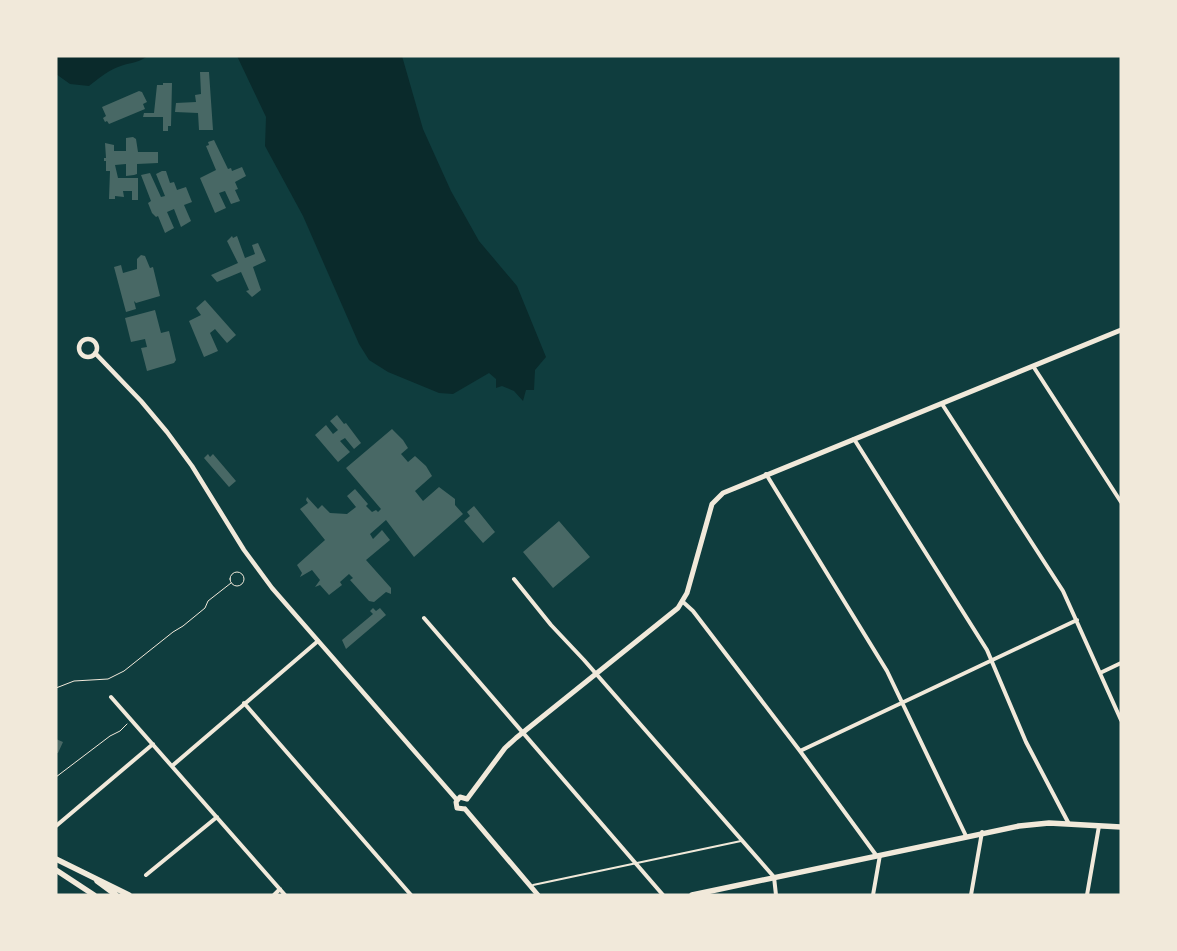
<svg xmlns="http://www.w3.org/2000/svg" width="1177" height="951" viewBox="0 0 1177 951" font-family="'DejaVu Sans',sans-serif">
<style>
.water{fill:#0a2a2b}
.building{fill:#486865}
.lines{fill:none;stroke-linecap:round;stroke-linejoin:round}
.path{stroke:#f1e9da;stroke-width:1}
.service{stroke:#f1e9da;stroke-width:2}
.minor{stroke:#f1e9da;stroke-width:4}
.tertiary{stroke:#f1e9da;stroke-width:4.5}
.secondary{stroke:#f1e9da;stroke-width:5}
.primary{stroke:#f1e9da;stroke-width:5.5}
.trunk{stroke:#f1e9da;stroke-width:5.5}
</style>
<rect width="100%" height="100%" fill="#0f3d3e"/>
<!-- water -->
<path class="water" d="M56 56H148C136 64 130 62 118 67 107 71 98 79 89 86L70 84 56 74Z
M237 56H402L423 129 451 191 479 241 517 286 546 357 535 370 534 390H526L523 401 514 391 502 386 496 388V379L489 373 453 394 439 393 388 372 369 360 359 344 303 216 265 146 266 117Z"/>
<!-- building -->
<path class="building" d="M200 72H209L213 130H199L198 113 175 112 176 103 196 102 195 95 201 94Z
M163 83H172L171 126H168V131H163V117H143L144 113H154L157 85H163Z
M139 91 142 92 147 102 143 104 145 109 109 124 107 121 105 122 103 118 106 116 102 107Z
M133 137 136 139 138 152H158V163L137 164V174L134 175 126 176V164L115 165 118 178H138V200H132V191H123L124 197 115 196V199H109L110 171H106V161H104V158H106L105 143 114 145V151H126V138Z
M214 140 228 169 231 168 232 171 242 167 246 176 235 182 238 189 235 190 240 201 231 204 225 191 219 193 226 208 215 213 200 178 216 170 206 146 209 145 208 142Z
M162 171H166L170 183 174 182 177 190 186 187 192 202 184 205 191 221 181 227 174 209 167 212 174 228 165 233 158 216 156 217 152 213 148 203 151 201 141 175 150 173 161 197 165 196 156 174Z
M232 236 233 238 237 236 245 258 255 254 252 245 258 243 266 261 253 267 261 290 252 297 246 291 249 290 241 272 217 282 211 275 238 263 227 241Z
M141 255 145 256 150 268 153 267 160 296 136 303 134 301 136 309 126 312 114 267 121 265 123 273 137 269V259Z
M205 300 236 335 227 343 215 329 210 333 218 351 204 357 189 321 201 315 196 308Z
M155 310 161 333 169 331 176 360 174 363 147 371 141 348 147 347 145 339 131 342 125 318Z
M337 415 344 424 346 423 361 443 354 449 345 438 340 441 350 452 338 462 315 435 326 425 333 434 338 430 330 421Z
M392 429 403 440 408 448 401 454 408 462 415 456 426 466 432 476 415 491 423 501 439 487 455 499V505L463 514 414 557 386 520 370 534 373 539 382 530 390 540 366 560 391 588V594L386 592 374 602 369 601 350 580 353 578 349 574 340 582 342 585 329 595 320 585 315 587 320 580 312 570 300 577 302 573 297 565 325 540 300 509 308 503 306 500 307 497 318 509 322 505 330 513 347 514 356 507 347 496 355 489 368 504 366 506 372 512 376 510 378 512 381 509 346 468Z
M208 454 210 457 213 454 236 481 229 487 204 458Z
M474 506 495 532 483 543 464 521 470 516 467 512Z
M559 521 590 557 553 588 523 552Z
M373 608 376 611 380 608 386 615 346 649 342 640 373 614 370 611Z
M56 739 63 742 58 753H56Z"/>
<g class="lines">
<!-- path -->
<path class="path" d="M230 579a7 7 0 1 1 14 0a7 7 0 1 1-14 0Z
M56 688 74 681 108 679 124 671 173 632 183 626 205 608 208 601 231 583
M56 777 110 736 120 731 127 724"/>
<!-- service -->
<path class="service" d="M533 885 741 841"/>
<!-- minor -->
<path class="minor" d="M1033 366 1121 502
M942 404 1063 591 1121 720
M854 439 987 650 1026 742 1069 824
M766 474 887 671 966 836
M514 579 551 625 584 660 774 877 776 895
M682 601 693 611 800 751 876 855
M424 618 663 895
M1100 673 1121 663
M111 697 285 895
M244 703 411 895
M800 751 1077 620
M172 766 318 641
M56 826 153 744
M146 875 217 817
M274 895 280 889
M873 895 880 855
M971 895 982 832
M1087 895 1099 826"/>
<!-- tertiary -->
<path class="tertiary" d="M79 348a9 9 0 1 1 18 0a9 9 0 1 1-18 0Z
M95 353 141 401 167 432 192 466 244 550 272 588 457 800"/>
<!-- secondary -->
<path class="secondary" d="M467 799 505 748 516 738 678 608 687 593 712 504 723 493 1121 330
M465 809 538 895
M465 809 457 808 456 802 460 797 467 799"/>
<!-- primary -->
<path class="primary" d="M692 895 1019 826 1049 823 1121 827"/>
<!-- trunk -->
<path class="trunk" d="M56 859 129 895
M56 870 94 895
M97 881 116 895"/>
</g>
<!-- border -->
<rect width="1177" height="951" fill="none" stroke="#f1e9da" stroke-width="115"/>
</svg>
